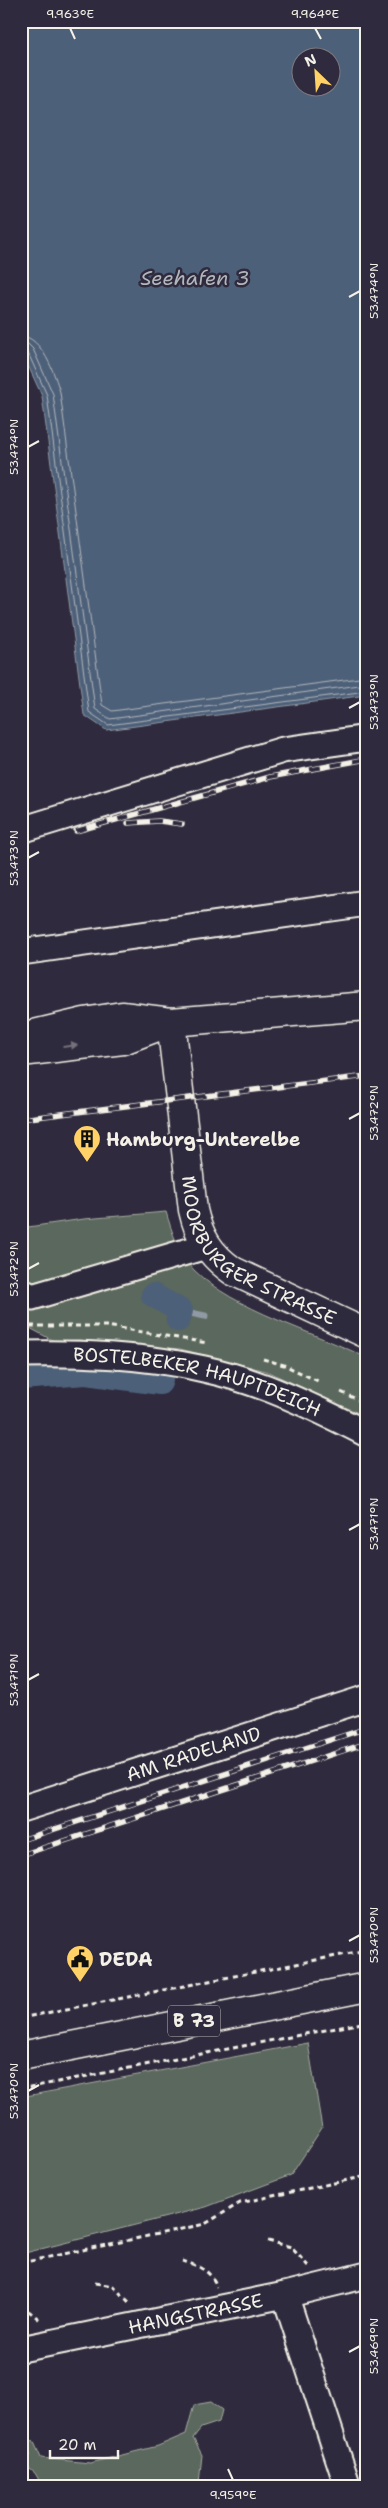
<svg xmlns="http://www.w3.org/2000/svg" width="388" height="2508" viewBox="0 0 388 2508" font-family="'Shantell Sans',sans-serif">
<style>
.green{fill:#5a675d;stroke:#a7aca2}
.water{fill:#4e6079;stroke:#909aa5;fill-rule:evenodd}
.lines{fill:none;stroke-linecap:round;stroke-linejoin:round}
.shore{stroke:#b2b7bc;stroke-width:1}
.stream{stroke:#909aa5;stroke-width:7}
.canal{stroke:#4e6079;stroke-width:24}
.minor-casing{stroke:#f4f1e8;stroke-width:29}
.major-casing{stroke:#f4f1e8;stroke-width:31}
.path{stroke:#f4f1e8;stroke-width:3;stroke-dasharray:5 4;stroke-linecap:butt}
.minor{stroke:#2f2a3d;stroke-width:25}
.major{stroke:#2f2a3d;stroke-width:28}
.rail-casing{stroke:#f4f1e8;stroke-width:5.5}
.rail{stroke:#2f2a3d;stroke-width:4;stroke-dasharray:11;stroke-linecap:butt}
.oneway{fill:#747079}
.ticks{fill:none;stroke:#f4f1e8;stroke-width:2}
.labels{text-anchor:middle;stroke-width:5;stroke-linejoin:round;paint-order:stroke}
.shield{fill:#2f2a3d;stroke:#b9b5b5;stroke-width:1}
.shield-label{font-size:18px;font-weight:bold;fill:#f4f1e8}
.poi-label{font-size:19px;font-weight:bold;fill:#f4f1e8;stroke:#2f2a3d;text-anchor:start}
.street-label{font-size:19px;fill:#f4f1e8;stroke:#2f2a3d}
.water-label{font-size:20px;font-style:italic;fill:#b2b7bc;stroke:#2f2a3d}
.neatline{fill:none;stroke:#f4f1e8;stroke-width:2}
.ticks-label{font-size:12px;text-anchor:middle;fill:#f4f1e8}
</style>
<rect width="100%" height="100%" fill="#2f2a3d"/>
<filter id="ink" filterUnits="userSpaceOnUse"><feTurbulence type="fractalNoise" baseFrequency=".02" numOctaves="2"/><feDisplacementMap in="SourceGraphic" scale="10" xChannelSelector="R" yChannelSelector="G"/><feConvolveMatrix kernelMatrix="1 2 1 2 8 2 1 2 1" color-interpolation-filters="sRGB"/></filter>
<g filter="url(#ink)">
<!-- green -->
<path class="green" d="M166 1212C172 1232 179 1255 194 1270 234 1310 315 1332 367 1358V1417L266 1371 180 1349 79 1340 54 1341 26 1326 31 1300 21 1301V1228L84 1219Z
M308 2043 322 2128 291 2175 206 2207 21 2254V2097Z
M211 2402 222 2410 219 2422 201 2428 193 2438 202 2455 199 2483 188 2487H43L35 2473 21 2462V2451L33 2440 41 2458 90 2463 158 2446 186 2434 194 2405Z"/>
<!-- water -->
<path class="water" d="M21 21H367V695L106 730 84 715 42 396 21 350ZM300 58H330V88H300Z"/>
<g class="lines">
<!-- shore -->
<path class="shore" d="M21 336C42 336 55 375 60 392L102 705 112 711 367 677
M21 343 28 344 33 349 53 394 95 709 110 719 367 684
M21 349 28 353 47 395 89 712 108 725 367 691"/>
<!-- stream -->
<path class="stream" d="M181 1311 205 1316"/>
<!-- canal -->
<path class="canal" d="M153 1295 181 1311 178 1320
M21 1378 86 1373 160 1383 161 1380"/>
<defs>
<g id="minor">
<path d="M21 830 283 750 367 738"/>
<path d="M21 952 367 903"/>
<path d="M21 1291 32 1297 206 1246"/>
<path id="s1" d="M21 1354C83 1353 143 1355 204 1369 260 1381 316 1408 367 1434"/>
<path id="s2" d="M21 1809 367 1698"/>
<path d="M285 2295 348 2487"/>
<path id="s3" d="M21 2349 285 2295 367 2275"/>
</g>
<g id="major">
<path id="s4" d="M171 1022 193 1210C199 1237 210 1255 233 1271L367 1334"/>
<path d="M21 1037 84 1022 122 1016 171 1022 367 1006"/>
<path d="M21 1052 123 1040 165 1024"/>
<path d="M21 2056 367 1987"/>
</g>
</defs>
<!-- minor casing -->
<use href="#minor" class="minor-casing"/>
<!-- major casing -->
<use href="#major" class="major-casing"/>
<!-- path -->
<path class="path" d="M21 1326H107L207 1343
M263 1359 284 1365 320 1382
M341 1392 367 1404
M21 2018 367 1950
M21 2089 367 2022
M361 2210 367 2216
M268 2241 291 2247 308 2266
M182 2261C197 2265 211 2270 217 2287
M21 2263 205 2224 240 2203 367 2176
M95 2283 113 2286 130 2303
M21 2305 40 2320
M21 2448 30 2456"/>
<!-- minor -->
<use href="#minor" class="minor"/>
<!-- major -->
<use href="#major" class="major"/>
<defs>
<path id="rail" d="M128 823 159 821 182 824
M76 831 270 777 367 759
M21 1119 367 1076
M21 1840 367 1728
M21 1855 367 1743"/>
</defs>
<!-- rail casing -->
<use href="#rail" class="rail-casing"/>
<!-- rail -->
<use href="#rail" class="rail"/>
</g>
<!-- one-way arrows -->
<defs><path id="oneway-solid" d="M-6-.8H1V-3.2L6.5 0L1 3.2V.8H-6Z" transform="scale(1.25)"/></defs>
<use class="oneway" href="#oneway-solid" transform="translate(70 1046) rotate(-7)"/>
</g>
<!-- ticks -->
<path class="ticks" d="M70 28 75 39M315 28 321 39M349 297 360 291M28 447 39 441M349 708 360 702M28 858 39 852M349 1119 360 1113M28 1269 39 1263M349 1530 360 1524M28 1680 39 1674M349 1941 360 1935M28 2091 39 2085M349 2352 360 2346M228 2469 233 2480"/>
<!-- icons -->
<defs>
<symbol id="building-pin" viewBox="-11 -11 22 30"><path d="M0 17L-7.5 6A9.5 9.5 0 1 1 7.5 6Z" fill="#ffd166" stroke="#2f2a3d"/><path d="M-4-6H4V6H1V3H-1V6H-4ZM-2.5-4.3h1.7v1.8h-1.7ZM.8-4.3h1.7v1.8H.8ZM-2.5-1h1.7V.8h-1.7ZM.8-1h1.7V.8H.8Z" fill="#111"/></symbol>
<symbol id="civic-pin" viewBox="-11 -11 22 30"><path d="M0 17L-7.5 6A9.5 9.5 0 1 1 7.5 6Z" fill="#ffd166" stroke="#2f2a3d"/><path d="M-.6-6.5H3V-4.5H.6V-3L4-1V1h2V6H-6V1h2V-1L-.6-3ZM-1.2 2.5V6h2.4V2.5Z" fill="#111"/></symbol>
</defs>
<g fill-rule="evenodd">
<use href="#building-pin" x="71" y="1123" width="32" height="43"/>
<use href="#civic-pin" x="64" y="1943" width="32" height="43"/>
</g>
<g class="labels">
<!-- shield labels -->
<rect class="shield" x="168" y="2005.5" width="52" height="31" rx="4"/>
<g class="shield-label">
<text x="194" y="2027">B 73</text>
</g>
<!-- poi labels -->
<g class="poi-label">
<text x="106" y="1146">Hamburg-Unterelbe</text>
<text x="99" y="1966">DEDA</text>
</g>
<!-- street labels -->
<g class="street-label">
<text dy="7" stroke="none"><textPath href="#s4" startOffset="266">MOORBURGER STRASSE</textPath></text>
<text dy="7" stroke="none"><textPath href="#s1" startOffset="180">BOSTELBEKER HAUPTDEICH</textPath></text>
<text dy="7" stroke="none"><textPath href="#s2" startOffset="181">AM RADELAND</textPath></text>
<text dy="7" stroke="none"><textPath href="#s3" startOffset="178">HANGSTRASSE</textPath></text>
</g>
<!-- water labels -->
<g class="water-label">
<text x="195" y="285">Seehafen 3</text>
</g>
</g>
<!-- margin -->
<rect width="388" height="2508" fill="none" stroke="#2f2a3d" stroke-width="55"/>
<!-- north arrow -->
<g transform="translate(316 72) rotate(335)"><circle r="24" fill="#2f2a3d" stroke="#7e7a81"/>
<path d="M0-4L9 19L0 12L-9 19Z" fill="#ffd166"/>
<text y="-8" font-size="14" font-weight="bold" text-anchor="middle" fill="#f4f1e8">N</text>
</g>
<!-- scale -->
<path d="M50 2450v8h68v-8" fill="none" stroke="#f4f1e8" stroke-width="2.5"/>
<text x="58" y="2450" font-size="15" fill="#f4f1e8" stroke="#2f2a3d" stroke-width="4" paint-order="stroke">20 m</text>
<rect x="28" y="28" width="332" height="2452" class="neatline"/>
<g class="ticks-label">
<text x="70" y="18">9.963°E</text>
<text x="315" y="18">9.964°E</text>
<text transform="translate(374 291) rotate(-90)" y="4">53.474°N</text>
<text transform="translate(14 447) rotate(-90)" y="4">53.474°N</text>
<text transform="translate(374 702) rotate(-90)" y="4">53.473°N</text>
<text transform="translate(14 858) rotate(-90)" y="4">53.473°N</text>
<text transform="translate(374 1113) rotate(-90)" y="4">53.472°N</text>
<text transform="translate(14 1269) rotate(-90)" y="4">53.472°N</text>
<text transform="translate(374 1524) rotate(-90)" y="4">53.471°N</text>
<text transform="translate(14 1680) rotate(-90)" y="4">53.471°N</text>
<text transform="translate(374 1935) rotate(-90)" y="4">53.470°N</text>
<text transform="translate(14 2091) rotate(-90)" y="4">53.470°N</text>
<text transform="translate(374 2346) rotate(-90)" y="4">53.469°N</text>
<text x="233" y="2499">9.959°E</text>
</g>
</svg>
